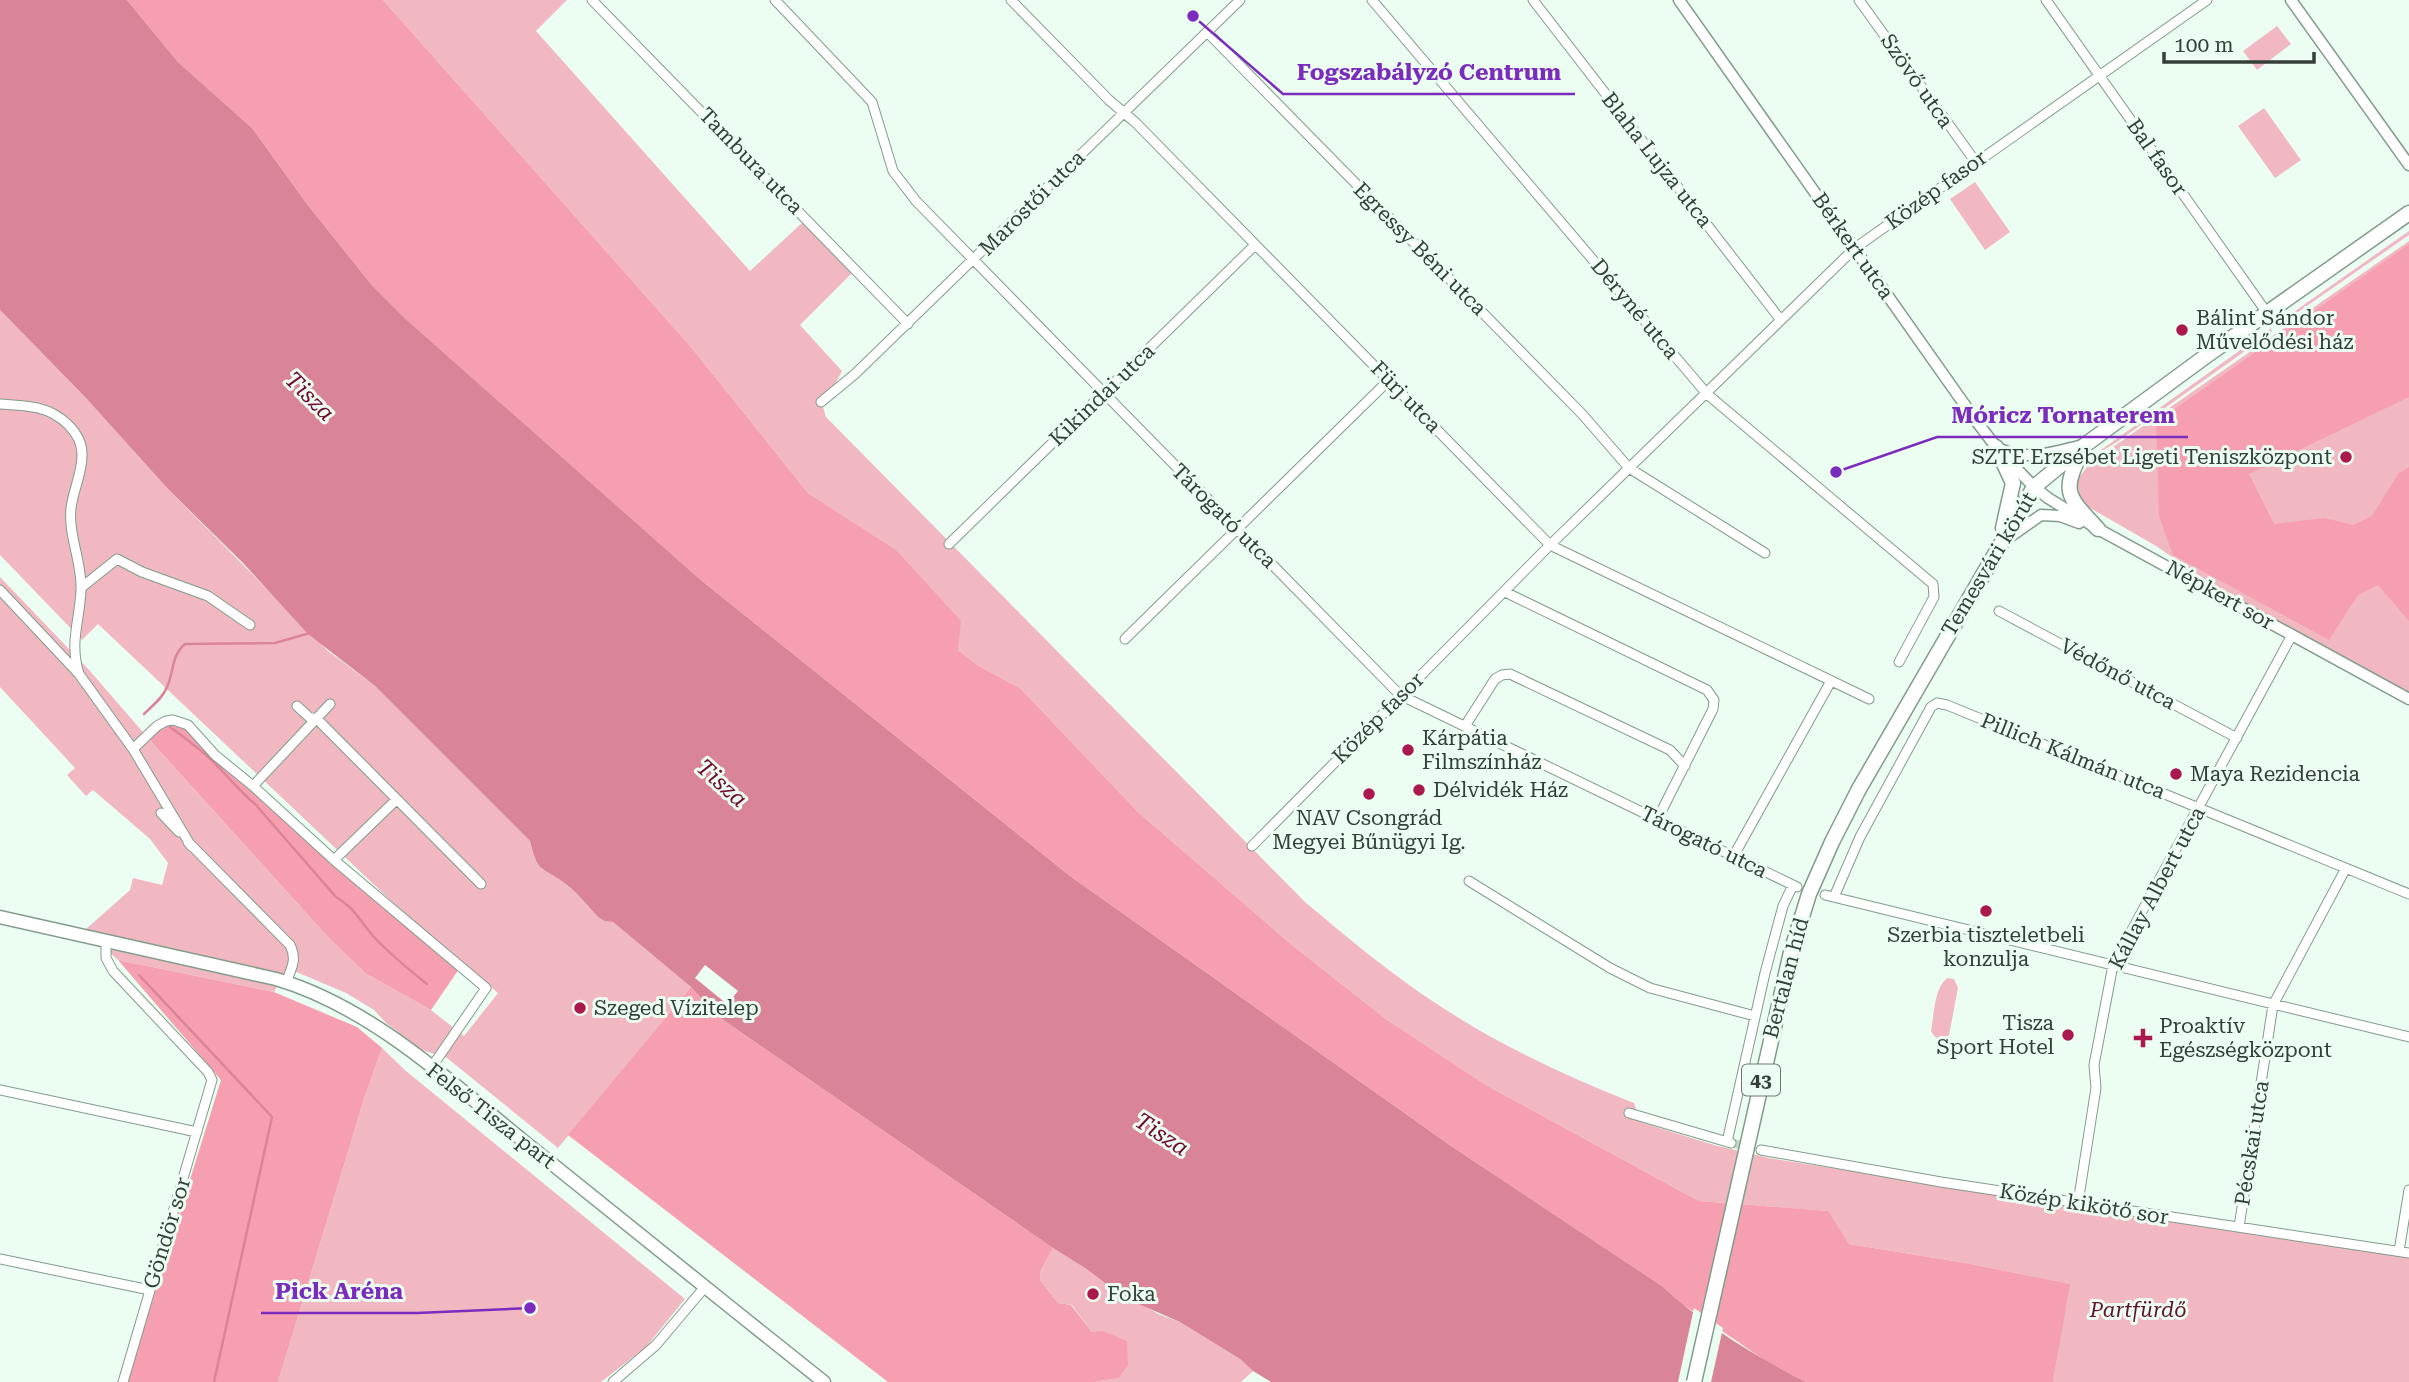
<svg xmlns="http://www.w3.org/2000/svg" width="2409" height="1382" viewBox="0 0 2409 1382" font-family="'Roboto Serif',serif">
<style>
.green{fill:#f1b8c2}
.forest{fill:#f69fb0}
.water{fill:#da8597}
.pier{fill:#ecfef2}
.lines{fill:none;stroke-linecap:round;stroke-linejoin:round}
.stream{stroke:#da8597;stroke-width:2.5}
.minor-tunnel{stroke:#c7d8cd;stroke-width:9;stroke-dasharray:9 4.5;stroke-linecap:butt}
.minor-casing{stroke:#819c89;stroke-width:11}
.tertiary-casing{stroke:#819c89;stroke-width:13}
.secondary-casing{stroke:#819c89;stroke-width:15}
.primary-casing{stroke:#819c89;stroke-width:17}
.minor{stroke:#fff;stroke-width:9}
.tertiary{stroke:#fff;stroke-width:10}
.secondary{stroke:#fff;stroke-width:12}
.primary{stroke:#fff;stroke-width:14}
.primary-bridge-casing{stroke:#819c89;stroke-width:17;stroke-linecap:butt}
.primary-bridge{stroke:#fff;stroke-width:14}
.poi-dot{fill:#ab184e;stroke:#ecfef2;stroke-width:2.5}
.labels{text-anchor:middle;stroke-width:6;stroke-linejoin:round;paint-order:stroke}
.shield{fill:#ecfef2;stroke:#6a786f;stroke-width:2}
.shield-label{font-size:19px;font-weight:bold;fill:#333f37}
.street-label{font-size:21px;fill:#333f37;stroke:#ecfef2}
.poi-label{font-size:21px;fill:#333f37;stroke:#ecfef2;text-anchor:start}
.park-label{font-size:21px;font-style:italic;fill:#5f132c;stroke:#ecfef2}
.water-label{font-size:23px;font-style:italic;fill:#720a31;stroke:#ecfef2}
.leader{fill:none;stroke:#7b2cbf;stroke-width:2.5}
.callout-dot{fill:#7b2cbf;stroke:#ecfef2;stroke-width:2.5}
.callout-label{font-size:23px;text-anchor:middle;font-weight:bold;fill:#7b2cbf;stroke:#ecfef2;stroke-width:6;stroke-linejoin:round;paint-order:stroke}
</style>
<rect width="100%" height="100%" fill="#ecfef2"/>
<!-- green -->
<path class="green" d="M383 0H567L536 31 750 271 803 222 852 273 800 325 842 371 823 407 826 417 1305 902C1342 933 1379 964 1419 992 1485 1038 1559 1074 1634 1103L1640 1122 1714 1145 1769 1158 2409 1258V1382H2053L2069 1284 1966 1263 1849 1244 1827 1211 1699 1201 1486 1085 1386 1019 1292 945 1138 812 1020 688 979 666 958 650 895 549 808 493 691 347Z
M2277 26 2291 44 2257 70 2243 51Z
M2264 108 2301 160 2275 178 2238 126Z
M1975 182 2010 232 1985 250 1950 199Z
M2409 231V235L2284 322 2282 320Z
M2409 241V694L2226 594 2156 546 2085 505 2079 494 2077 480 2090 463Z
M0 310 85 397 168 489 328 651 375 686 530 841C538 873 539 865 563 882 576 891 587 905 598 917L604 921 613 922 691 987 558 1148 447 1058 422 1050 386 1023 374 1010 346 993 287 968 274 992 118 960 85 930 130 890 133 878 162 885 168 863 150 839 93 790 86 796 67 775 75 768 0 687V577L90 671 148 738 327 936 365 973 431 1010 464 1036 498 993 403 912 98 624 82 640 0 555Z
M2271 328 2272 332 2117 442 2087 460Z
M1948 978 1954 979 1958 988 1949 1035C1943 1044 1935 1039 1931 1031 1934 1017 1934 986 1948 978Z
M382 1048 406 1071 685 1299 646 1347 601 1382H278L364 1099Z
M1053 1248 1158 1314 1180 1322 1240 1359 1253 1371 1241 1382H1094L1119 1378 1128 1366 1092 1332 1072 1305 1058 1303 1040 1280 1041 1270Z"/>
<!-- forest -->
<path class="forest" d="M127 0H383L691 347 808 493 895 549 961 621 958 650 979 666 1020 688 1138 812 1292 945 1386 1019 1486 1085 1699 1201 1828 1211 1849 1244 1966 1263 2070 1284 2053 1382H1806L1766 1361 1681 1303 1662 1286 1451 1146 1070 876 702 581 407 320 371 284 307 204 252 128 178 62Z
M2409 244V397L2249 474 2274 524 2325 518 2353 525 2372 516 2398 474 2409 467V621L2378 585 2358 595 2329 640 2173 555 2159 516 2156 422Z
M174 723 184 727 459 969 431 1010 365 973 327 936 148 738 166 725Z
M118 960 274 992 357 1027 382 1048 364 1099 278 1382H127L221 1080Z
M691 987 716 1015 1053 1248 1041 1270 1040 1280 1058 1303 1071 1305 1092 1332 1103 1331 1127 1341 1128 1366 1119 1378 1094 1382H888L568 1135Z"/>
<!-- water -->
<path class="water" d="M0 0H127L178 62 252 128 307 204 371 284 407 320 702 581 1070 876 1451 1146 1662 1286C1704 1325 1755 1356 1806 1382H1271L1253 1371 1240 1359 1180 1322 1125 1298 1088 1270 1053 1248 716 1015 691 987 613 922 604 921 598 917C587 905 576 891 563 882 539 865 538 873 530 841L375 686 308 634 243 563 168 489 85 397 0 310Z"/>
<!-- pier -->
<path class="pier" d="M705 965 738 991 727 1004 695 978Z
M1694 1308 1723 1328 1711 1382H1678Z"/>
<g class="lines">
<!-- stream -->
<path class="stream" d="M144 714C152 706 163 698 167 687 174 672 171 656 185 644L275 643 310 633
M170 727C182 736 195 745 206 755 224 771 237 789 255 804L336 897C354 907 360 921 373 936 390 954 408 969 427 984
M139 975 272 1117 214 1382"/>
<!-- minor-tunnel -->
<path class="minor-tunnel" d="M1732 1143 1761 1150"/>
<defs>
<path id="minor" d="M592 0 908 324
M775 0 872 102 893 171 916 201 1400 695 1797 887
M1011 0 1109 100 1136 123 1550 545 1869 699
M1372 0 1707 394 1933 584 1934 597 1899 662
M1533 0 1780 319
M1859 0 1975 161
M2046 0 2267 313
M1207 32 1582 414 1629 468 1765 553
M821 402 855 374 1240 0
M0 404C12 405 26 405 38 408 59 413 83 432 82 456 82 473 73 491 71 508 68 535 82 562 81 589 80 621 69 641 79 674
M949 544 1255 245
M82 587 117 559 142 572 208 596 250 625
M0 590 79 674 133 749 191 846
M1505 592 1707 690 1714 700 1713 709 1657 820
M1999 611 2237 738
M1125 639 1389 380
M297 706 309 717 317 719 481 884
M1465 726 1495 679 1502 675 1510 674 1670 750 1685 766
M133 749 157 726 166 721 173 720 188 725 215 755 253 786 334 860 486 988 431 1068
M253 786 330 704
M161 813 179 832
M188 842 290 945C297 959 292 968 286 982
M1252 846 1550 545 1855 248 2207 0
M1733 857 1831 681
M334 860 396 800
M1469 881 1610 968 1650 988 1755 1016
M1825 895 2409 1037
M1834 897 1860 837 1931 707 1937 703 1947 705 2409 894
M106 941V958L113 971 208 1072 212 1080 123 1382
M0 1090 197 1132
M1629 1113 1731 1143
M1727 1142 1765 973 1783 906 1793 885
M1761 1150 1941 1182 2409 1253
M2078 1203 2096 1088 2094 1065 2113 965 2292 635
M2239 1227 2273 1005 2346 868
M2399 1251 2409 1190
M0 1259 150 1290
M613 1382 656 1345 704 1288"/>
<path id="tertiary" d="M1679 0 1974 418 1996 447 2034 487 2048 498 2098 529 2409 699
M2291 0 2409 165
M2000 449C2029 462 2054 452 2083 445
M2004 541 2041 515 2060 516 2079 523"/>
<path id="secondary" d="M0 917 276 979C372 1007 454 1085 531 1147 628 1225 726 1304 824 1382"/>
<path id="primary" d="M1996 447 2013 483 2003 528
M2083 449C2061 492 2066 495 2098 529
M1859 789 2034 487 2085 445 2206 356 2409 213"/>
</defs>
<!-- minor casing -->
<use href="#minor" class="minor-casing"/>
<!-- tertiary casing -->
<use href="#tertiary" class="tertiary-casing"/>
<!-- secondary casing -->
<use href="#secondary" class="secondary-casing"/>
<!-- primary casing -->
<use href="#primary" class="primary-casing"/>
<!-- minor -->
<use href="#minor" class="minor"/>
<!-- tertiary -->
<use href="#tertiary" class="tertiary"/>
<!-- secondary -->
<use href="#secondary" class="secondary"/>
<!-- primary -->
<use href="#primary" class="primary"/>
<defs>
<path id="primary-bridge" d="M1694 1382 1791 952 1809 894 1832 842 1859 789"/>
</defs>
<!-- primary-bridge casing -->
<use href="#primary-bridge" class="primary-bridge-casing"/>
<!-- primary-bridge -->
<use href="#primary-bridge" class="primary-bridge"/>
</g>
<!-- markers -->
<g class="poi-dot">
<circle cx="2182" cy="330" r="7"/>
<circle cx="2346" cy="457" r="7"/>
<circle cx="1408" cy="750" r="7"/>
<circle cx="2176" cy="774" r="7"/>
<circle cx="1419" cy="790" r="7"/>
<circle cx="1369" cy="794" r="7"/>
<circle cx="1986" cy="911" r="7"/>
<circle cx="580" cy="1008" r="7"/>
<circle cx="2068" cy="1035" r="7"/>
<path d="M2139.5 1027.5h7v7h7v7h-7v7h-7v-7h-7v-7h7z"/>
<circle cx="1093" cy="1294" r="7"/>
</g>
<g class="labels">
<!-- shield labels -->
<rect class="shield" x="1742" y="1064.5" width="38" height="31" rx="5"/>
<g class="shield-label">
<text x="1761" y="1087">43</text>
</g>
<!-- street labels -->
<g class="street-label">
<text transform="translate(1917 81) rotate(55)" y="7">Szövő utca</text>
<text transform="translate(2157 157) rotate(55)" y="7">Bal fasor</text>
<text transform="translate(1657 160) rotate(52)" y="7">Blaha Lujza utca</text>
<text transform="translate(751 161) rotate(46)" y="7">Tambura utca</text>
<text transform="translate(1936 190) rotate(-36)" y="7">Közép fasor</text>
<text transform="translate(1032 203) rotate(-45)" y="7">Marostői utca</text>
<text transform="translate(1853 246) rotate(55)" y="7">Bérkert utca</text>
<text transform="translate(1420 249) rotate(45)" y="7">Egressy Béni utca</text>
<text transform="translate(1635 309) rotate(50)" y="7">Déryné utca</text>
<text transform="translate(1102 395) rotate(-44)" y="7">Kikindai utca</text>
<text transform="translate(1406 397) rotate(46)" y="7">Fürj utca</text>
<text transform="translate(1224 516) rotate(45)" y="7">Tárogató utca</text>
<text transform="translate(1989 564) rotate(-59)" y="7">Temesvári körút</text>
<text transform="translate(2220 595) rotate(29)" y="7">Népkert sor</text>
<text transform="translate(2118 674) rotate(28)" y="7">Védőnő utca</text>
<text transform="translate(1378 718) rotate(-45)" y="7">Közép fasor</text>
<text transform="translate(2073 756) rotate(22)" y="7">Pillich Kálmán utca</text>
<text transform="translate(1704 842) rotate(26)" y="7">Tárogató utca</text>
<text transform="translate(2157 888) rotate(-62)" y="7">Kállay Albert utca</text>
<text transform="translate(1786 978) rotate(-75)" y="7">Bertalan híd</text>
<text transform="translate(491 1116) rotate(38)" y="7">Felső Tisza part</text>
<text transform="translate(2252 1143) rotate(-81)" y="7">Pécskai utca</text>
<text transform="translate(2084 1204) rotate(9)" y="7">Közép kikötő sor</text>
<text transform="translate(167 1233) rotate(-73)" y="7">Göndör sor</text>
</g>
<!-- poi labels -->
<g class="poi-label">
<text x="2196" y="325">Bálint Sándor<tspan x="2196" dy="24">Művelődési ház</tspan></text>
<text x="2332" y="464" text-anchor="end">SZTE Erzsébet Ligeti Teniszközpont</text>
<text x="1422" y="745">Kárpátia<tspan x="1422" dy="24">Filmszínház</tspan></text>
<text x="2190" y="781">Maya Rezidencia</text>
<text x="1433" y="797">Délvidék Ház</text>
<text x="1369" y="825" text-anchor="middle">NAV Csongrád<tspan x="1369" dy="24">Megyei Bűnügyi Ig.</tspan></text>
<text x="1986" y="942" text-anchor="middle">Szerbia tiszteletbeli<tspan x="1986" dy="24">konzulja</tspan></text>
<text x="594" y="1015">Szeged Vízitelep</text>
<text x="2054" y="1030" text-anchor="end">Tisza<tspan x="2054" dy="24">Sport Hotel</tspan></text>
<text x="2159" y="1033">Proaktív<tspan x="2159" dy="24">Egészségközpont</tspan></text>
<text x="1107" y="1301">Foka</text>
</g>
<!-- park labels -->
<g class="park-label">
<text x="2138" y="1317">Partfürdő</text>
</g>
<!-- water labels -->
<g class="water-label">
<text transform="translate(310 396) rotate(45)" y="8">Tisza</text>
<text transform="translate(722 783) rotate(42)" y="8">Tisza</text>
<text transform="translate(1162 1134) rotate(33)" y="8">Tisza</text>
</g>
</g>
<!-- callouts -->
<path class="leader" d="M1193 16L1283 94H1575M1836 472L1937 437H2188M530 1308L417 1313H261"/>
<g class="callout-dot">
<circle cx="1193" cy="16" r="7"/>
<circle cx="1836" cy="472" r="7"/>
<circle cx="530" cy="1308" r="7"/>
</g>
<g class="callout-label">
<text x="1429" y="80">Fogszabályzó Centrum</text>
<text x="2063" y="423">Móricz Tornaterem</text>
<text x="339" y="1299">Pick Aréna</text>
</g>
<!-- scale -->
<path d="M2164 52v10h150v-10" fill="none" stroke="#333f37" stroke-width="3.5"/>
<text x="2174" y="52" font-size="21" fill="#333f37" stroke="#ecfef2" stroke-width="5" paint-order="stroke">100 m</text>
</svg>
